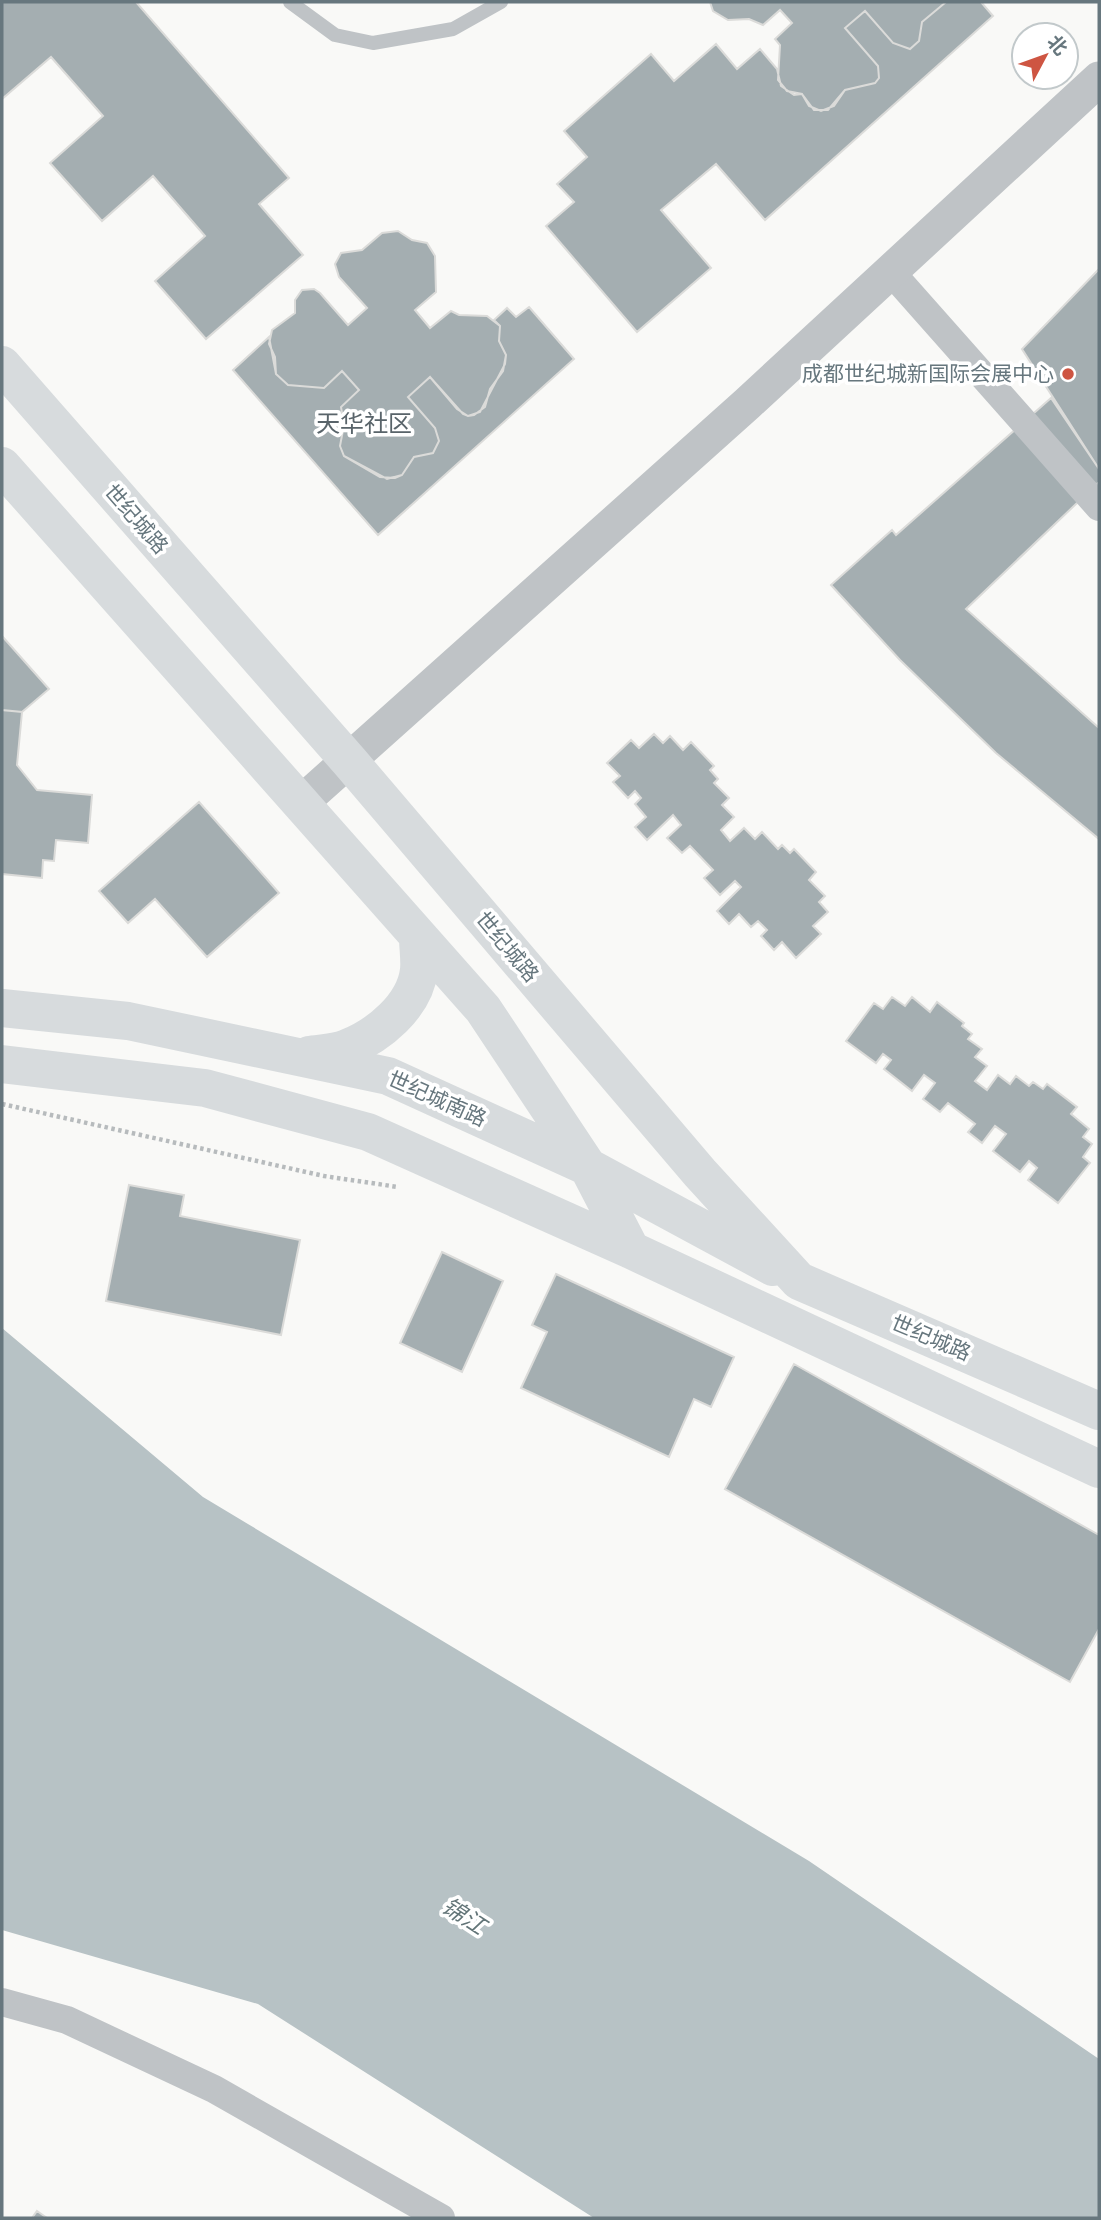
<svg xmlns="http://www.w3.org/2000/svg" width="1101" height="2220" viewBox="0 0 1101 2220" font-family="'Work Sans','Noto Sans SC',sans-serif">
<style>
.water{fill:#b7c2c5}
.building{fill:#a4aeb1;stroke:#dbdbd9;stroke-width:2}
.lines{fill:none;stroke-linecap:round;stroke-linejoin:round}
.path{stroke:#b7bbbd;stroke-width:4.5;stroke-dasharray:3.5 3.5;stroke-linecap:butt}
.service{stroke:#bfc3c6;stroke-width:14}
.minor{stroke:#bfc3c6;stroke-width:28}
.tertiary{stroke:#bfc3c6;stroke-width:35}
.secondary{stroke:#d7dbdd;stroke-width:38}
.poi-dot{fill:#ce5542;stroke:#fff;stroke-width:2.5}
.labels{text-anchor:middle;stroke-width:7;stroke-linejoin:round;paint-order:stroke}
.poi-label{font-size:21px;fill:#67777e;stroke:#fff;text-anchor:end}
.street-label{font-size:21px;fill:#67777e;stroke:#fff}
.water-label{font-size:23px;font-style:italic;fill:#637578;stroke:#fff}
.quarter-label{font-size:24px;fill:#59646a;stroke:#fff}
</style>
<rect width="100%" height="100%" fill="#f9f9f7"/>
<!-- water -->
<path class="water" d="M2 1328 203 1497 809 1861 1099 2059V2218H594L258 2004 2 1930Z"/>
<!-- building -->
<path class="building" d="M2 2H136L289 178 259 204 303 255 206 339 155 281 205 236 153 176 102 221 50 163 103 116 51 57 2 99Z
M946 2 922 22 919 41 910 49 893 43 865 11 845 28 878 66 879 78 875 83 845 90 834 106 821 111 809 106 802 94 787 91 778 80 780 45 775 39 792 23 780 10 763 25 749 19 728 20 713 11 710 2Z
M946 2H981L993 16 765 220 716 164 661 210 711 268 637 332 546 226 574 202 557 184 587 157 564 131 651 54 674 81 716 44 737 69 760 49 777 69 781 86 794 95 802 94 814 110H828L845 90 875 83 879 78 878 66 845 28 865 11 893 43 910 49 919 41 922 22Z
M398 231 412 240 427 243 435 256 436 292 415 310 430 328 451 311 459 315 487 316 500 326 499 341 506 355 503 371 490 389 485 407 474 415 468 416 457 409 430 377 408 397 435 428 439 441 433 453 414 457 402 475 387 479 344 456 340 446 344 425 341 407 359 390 342 371 324 388 288 385 276 374 275 357 269 344 272 330 295 313V300L302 290 314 289 320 293 348 325 367 308 339 277 335 264 341 253 362 250 382 233Z
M1099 269V469L1022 349Z
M529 307 574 359 378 535 233 370 269 337 276 374 288 385 324 388 342 371 359 390 341 407 344 425 340 446 344 456 380 477 395 478 402 475 414 457 433 453 439 441 435 428 408 397 430 377 463 414 468 416 480 412 505 364 506 355 499 341 500 326 494 320 507 308 516 317Z
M1051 398 1099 469V482L966 609 1099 728V839L996 753 900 660 831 585 892 530 896 535Z
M2 636 49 689 22 712 2 710Z
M2 710 22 712 17 765 37 790 92 795 88 843 56 840 54 861 43 860 42 878 2 874Z
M654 734 663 743 670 736 683 750 691 742 714 766 710 770 718 779 714 783 729 798 722 805 734 817 721 830 730 841 744 828 755 839 762 832 778 849 782 845 790 853 794 849 816 872 809 880 825 896 819 902 828 912 813 926 821 934 796 958 782 942 774 950 761 936 767 930 758 921 751 927 739 914 729 924 717 911 741 887 735 881 720 895 704 878 713 870 690 846 682 853 667 838 681 825 673 815 647 840 635 827 646 817 635 804 641 798 635 791 628 798 613 782 620 776 607 763 631 740 639 748Z
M199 802 279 893 207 957 155 899 128 923 99 891Z
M892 997 905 1006 912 997 930 1012 937 1002 964 1023 962 1026 972 1034 968 1039 982 1049 975 1057 987 1066 975 1081 987 1090 998 1075 1010 1084 1016 1076 1029 1086 1033 1082 1043 1089 1047 1084 1077 1107 1071 1114 1089 1129 1083 1137 1092 1144 1083 1157 1090 1163 1058 1203 1028 1180 1037 1168 1029 1161 1020 1172 993 1151 1006 1134 995 1126 982 1143 968 1132 975 1124 948 1103 940 1112 923 1099 935 1083 924 1075 912 1091 884 1069 891 1060 883 1054 876 1063 846 1041 874 1003 883 1009Z
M129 1185 184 1195 180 1216 300 1240 281 1335 106 1301Z
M442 1252 503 1281 462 1372 400 1343Z
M556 1274 734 1357 711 1407 694 1399 669 1457 521 1388 547 1332 532 1325Z
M794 1364 1099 1535V1629L1070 1682 725 1489Z
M37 2211 47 2218H32Z"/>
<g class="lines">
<!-- path -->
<path class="path" d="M2 1104 324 1176 398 1187"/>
<!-- service -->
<path class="service" d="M290 2 335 35 373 43 453 29 501 2"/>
<!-- minor -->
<path class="minor" d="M891 272 1099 507
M2 2002 67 2020 214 2089 441 2218"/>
<!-- tertiary -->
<path class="tertiary" d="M301 803 747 404 1099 79"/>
<!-- secondary -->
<path class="secondary" d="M2 365 350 762 700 1173 799 1281 1099 1411
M2 466 483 1009 588 1167 631 1250
M2 1008 128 1021 388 1076 588 1167 773 1267
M309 1055C321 1053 335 1053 347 1048 378 1036 415 1006 419 970 420 959 418 947 418 937
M2 1064 205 1088 368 1132 631 1250 1099 1469"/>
</g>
<!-- markers -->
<circle class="poi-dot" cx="1068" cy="374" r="7"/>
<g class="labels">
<!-- poi labels -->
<g class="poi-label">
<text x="1054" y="381">成都世纪城新国际会展中心</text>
</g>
<!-- street labels -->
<g class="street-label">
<text transform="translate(136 519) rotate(49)" y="7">世纪城路</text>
<text transform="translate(507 947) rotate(50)" y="7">世纪城路</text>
<text transform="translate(437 1099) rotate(24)" y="7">世纪城南路</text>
<text transform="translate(931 1338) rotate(23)" y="7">世纪城路</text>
</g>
<!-- water labels -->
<g class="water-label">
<text transform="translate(464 1916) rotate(33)" y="8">锦江</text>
</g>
<!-- quarter labels -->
<g class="quarter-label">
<text x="364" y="432">天华社区</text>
</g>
</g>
<!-- border -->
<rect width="1101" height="2220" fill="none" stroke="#67777e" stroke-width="7"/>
<!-- north arrow -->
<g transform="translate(1045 56) rotate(49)"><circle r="33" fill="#ffffff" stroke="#c2c9cb" stroke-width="2"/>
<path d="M0-5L12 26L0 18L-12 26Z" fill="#ce5542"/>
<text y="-10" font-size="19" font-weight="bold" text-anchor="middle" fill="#67777e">北</text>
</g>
</svg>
